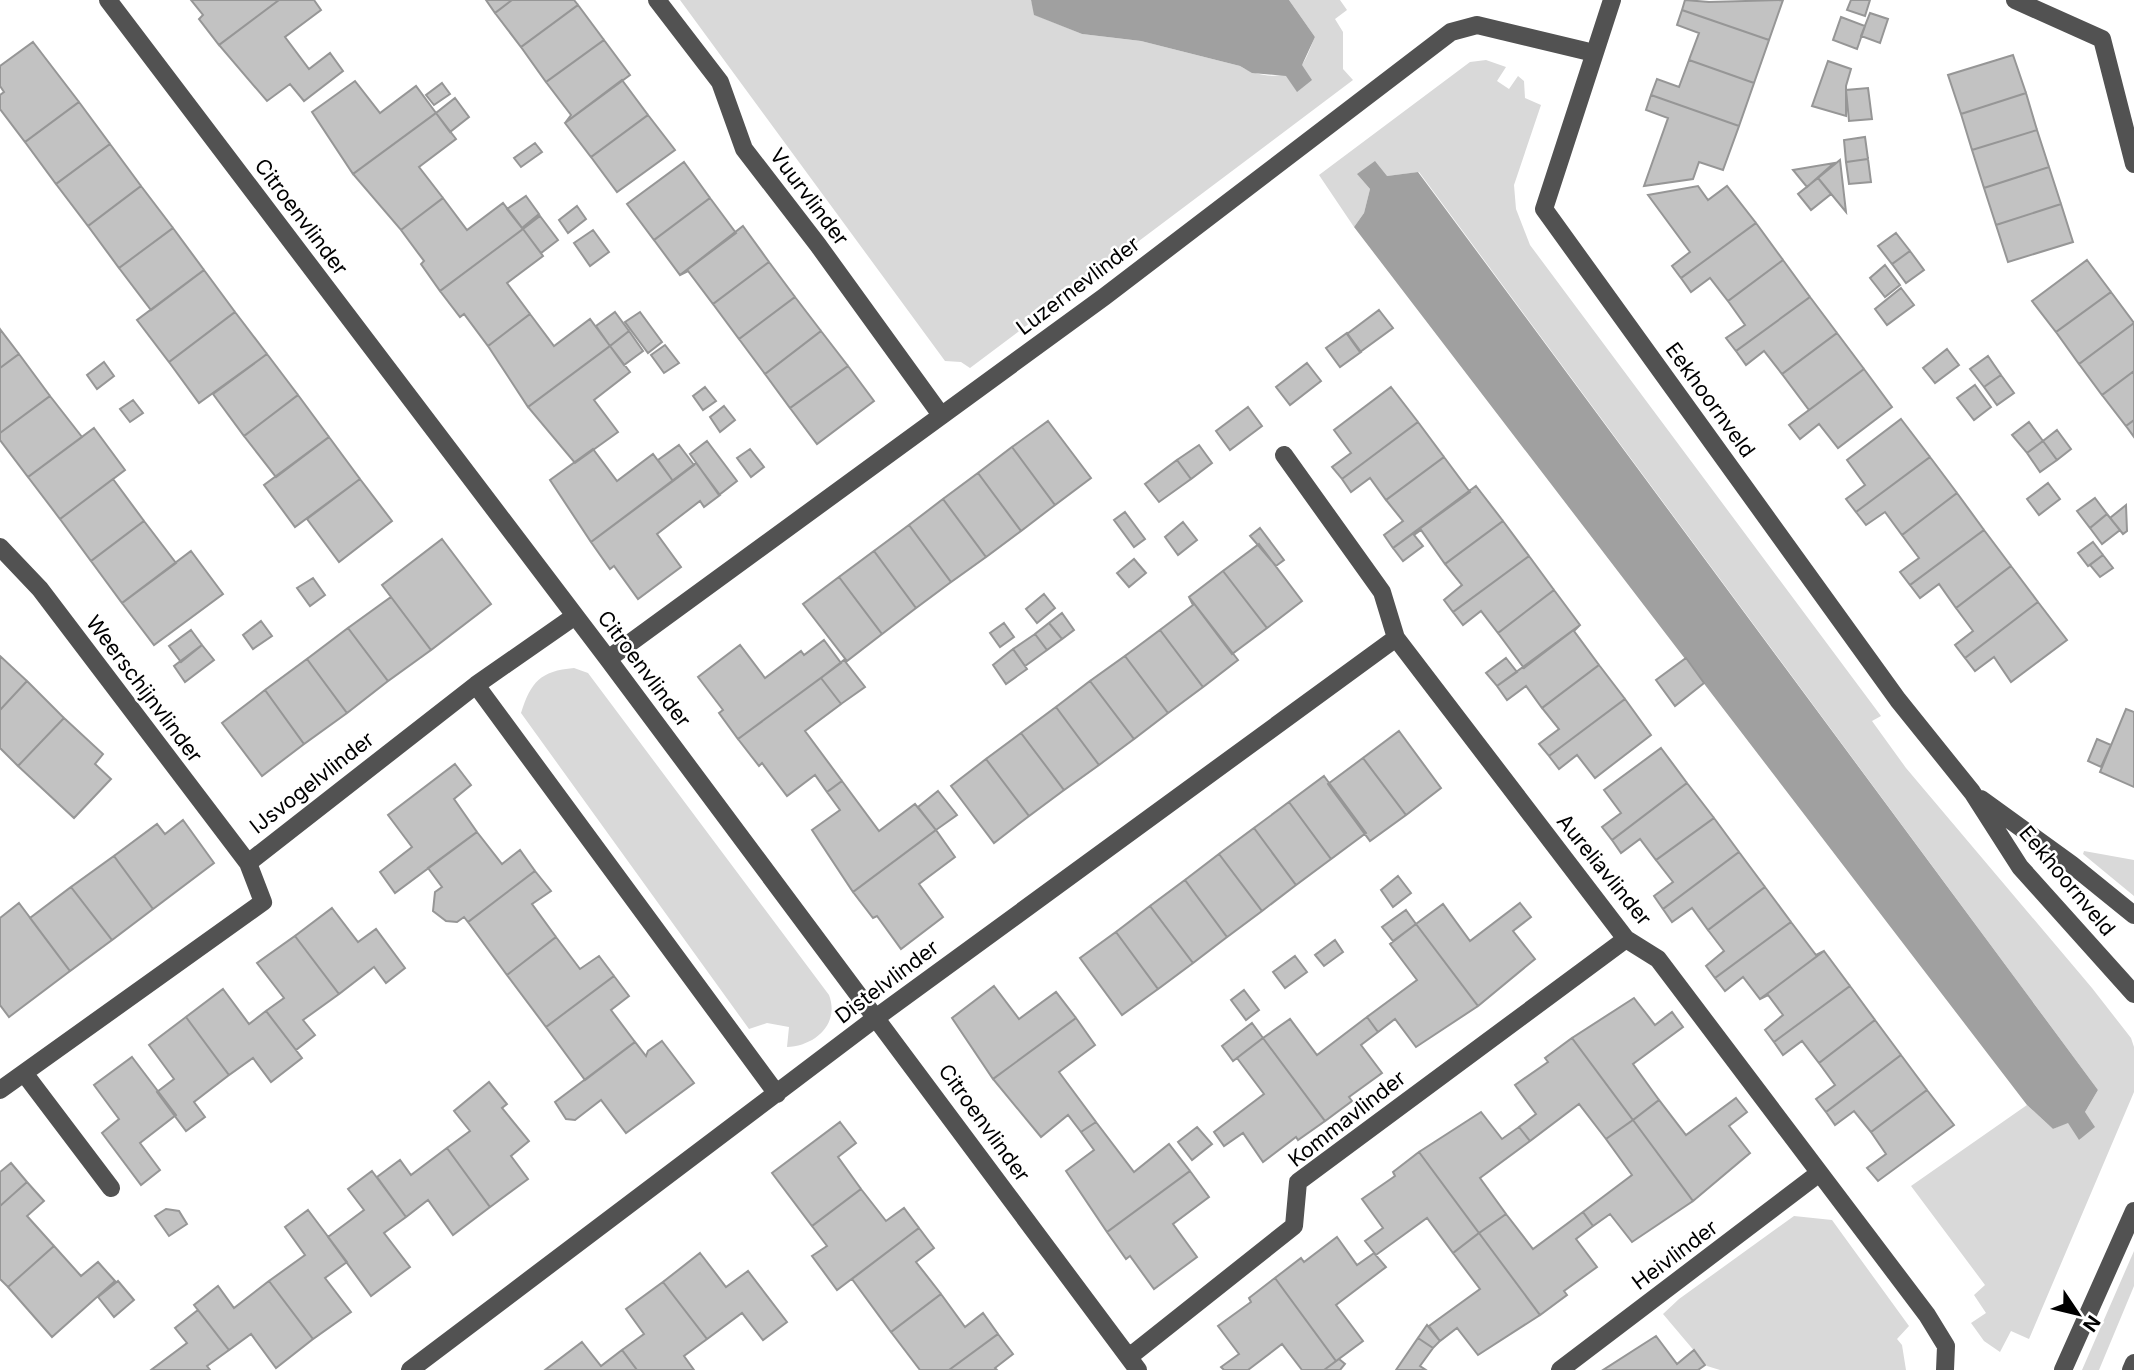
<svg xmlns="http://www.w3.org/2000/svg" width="2134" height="1370" viewBox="0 0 2134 1370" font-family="Inter,sans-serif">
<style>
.green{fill:#d9d9d9}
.water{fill:#a0a0a0}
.building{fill:#c2c2c2;stroke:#969696;stroke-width:2}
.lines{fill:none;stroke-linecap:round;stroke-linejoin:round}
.minor{stroke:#525252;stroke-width:18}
.labels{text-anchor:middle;stroke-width:5;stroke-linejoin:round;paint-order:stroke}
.street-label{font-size:21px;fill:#000;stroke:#fff}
</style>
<rect width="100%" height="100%" fill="#fff"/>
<!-- green -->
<path class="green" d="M680 0H1031L1035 15 1082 34 1141 41 1240 66C1257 77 1289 82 1303 63 1308 56 1311 45 1315 37L1289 0H1340L1347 10 1335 19 1343 32V69L1353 80 970 368 961 362 945 361Z
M1486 60 1506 67 1497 81 1509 89 1518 76 1524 81 1525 98 1541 105 1514 185 1516 209 1530 245 1881 716 1872 721 1906 768 2092 988 2131 1038 2134 1047V1092L2029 1339 2011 1331 2000 1352 1984 1341 1971 1323 1986 1313 1974 1295 1985 1285 1911 1186 2027 1105 2053 1129 2068 1122 2080 1140 2085 1112 2098 1090 1419 172 1387 176 1358 175 1370 189 1364 213 1354 227 1319 175 1470 62Z
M574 668 588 673 829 995C840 1024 815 1046 787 1047L789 1027 767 1023 749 1029 521 713C531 682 540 671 574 668Z
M2084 851 2134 860V896L2083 854Z
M1794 1216 1832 1220 1909 1326 1897 1339 1902 1345 1906 1370H1720L1707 1366 1663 1314 1679 1299Z
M2134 1251V1286L2099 1370H2082Z"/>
<!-- water -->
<path class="water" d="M1031 0H1289L1315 37 1302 65 1312 80 1297 92 1286 76 1252 73 1240 66 1141 41 1082 34 1034 15Z
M1375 161 1387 176 1418 172 2098 1090 2085 1112 2095 1127 2079 1140 2068 1123 2053 1129 2027 1105 1354 227 1364 213 1370 189 1357 174Z"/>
<!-- building -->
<path class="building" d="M191 0H279L219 45 199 19 203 15Z
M279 0H314L321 10 285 37 309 69 330 53 343 71 304 101 290 84 267 101 219 45Z
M486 0H512L495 13Z
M512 0H574L578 5 521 47 495 13Z
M1685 0 1709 2 1783 0 1769 40 1682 10Z
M1851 0H1870L1865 16 1847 10Z
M578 5 604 40 546 82 521 47Z
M1682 10 1769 40 1754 83 1689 60 1699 33 1677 25Z
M1870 13 1888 19 1880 43 1861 36Z
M1841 17 1865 26 1857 49 1833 40Z
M604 40 630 75 565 123 571 115 546 82Z
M33 42 79 102 25 142 0 109V95L4 92 0 86V66Z
M2013 55 2026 93 1961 114 1948 75Z
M1689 60 1754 83 1739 126 1651 95 1657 79 1679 87Z
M1828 61 1851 69 1846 86V116L1812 106Z
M622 80 648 115 591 157 565 123Z
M355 81 380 113 416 86 436 113 353 174 312 112Z
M442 83 450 94 434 105 426 95Z
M1868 88 1872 119 1849 121 1846 90Z
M2026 93 2037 130 1972 150 1961 114Z
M1651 95 1739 126 1723 170 1699 162 1693 179 1644 186 1668 118 1646 110Z
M455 98 469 117 450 132 436 113Z
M79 102 110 144 56 184 25 142Z
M436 113 456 139 419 167 443 198 401 230 353 174Z
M648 115 675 150 617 192 591 157Z
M2037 130 2049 167 1984 188 1972 150Z
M1865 137 1868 159 1846 162 1844 140Z
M535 143 542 152 521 167 514 158Z
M110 144 141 186 88 226 56 184Z
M1868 159 1871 182 1849 184 1846 162Z
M1840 160 1846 212 1818 178Z
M684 162 710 198 654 240 627 204Z
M1834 163 1807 187 1793 170Z
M2049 167 2061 204 1996 225 1984 188Z
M1818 178 1831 194 1811 210 1798 194Z
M141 186 173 228 119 268 88 226Z
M1698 186 1708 200 1727 186 1756 223 1681 278 1672 266 1690 252 1648 195Z
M526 196 539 214 522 228 507 209Z
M443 198 467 230 503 203 523 229 440 291 421 264 424 261 401 230Z
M710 198 736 233 680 275 654 240Z
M2061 204 2073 242 2008 262 1996 225Z
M577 206 586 219 568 233 559 220Z
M540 216 558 240 541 253 523 229Z
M1756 223 1783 260 1728 301 1710 278 1691 292 1681 278Z
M743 226 769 262 713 304 688 271 680 275Z
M173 228 204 270 151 310 119 268Z
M523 229 543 256 507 283 530 314 488 346 464 314 460 317 440 291Z
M593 230 609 252 590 266 574 243Z
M1896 233 1910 251 1892 264 1878 246Z
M1910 251 1924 270 1906 283 1892 264Z
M1783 260 1810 297 1736 351 1726 338 1745 325 1728 301Z
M2087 260 2111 292 2056 332 2032 301Z
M769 262 795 297 739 339 713 304Z
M1885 265 1900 285 1885 297 1870 278Z
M204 270 235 312 169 362 137 320Z
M1901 288 1914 305 1887 325 1875 309Z
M2111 292 2134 323 2079 364 2056 332Z
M795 297 821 331 765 374 739 339Z
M1810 297 1837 333 1782 374 1764 351 1746 365 1736 351Z
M1379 310 1393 328 1360 352 1347 334Z
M235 312 267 354 199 403 169 362Z
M615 312 629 331 610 346 596 326Z
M640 312 662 342 648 353 625 322Z
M530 314 554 346 590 319 610 346 528 407 488 346Z
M2134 323V371L2102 395 2079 364Z
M0 329 19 354 0 368Z
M629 331 643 351 624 365 610 346Z
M821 331 848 366 790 408 765 374Z
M1347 333 1361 352 1340 367 1326 348Z
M1837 333 1864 369 1809 410 1782 374Z
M665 345 679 363 664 373 651 355Z
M610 346 630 372 594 400 618 432 575 463 528 407Z
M1947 349 1959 365 1935 383 1923 368Z
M19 354 50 396 0 433V368Z
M267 354 298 395 244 436 213 394Z
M1988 356 2001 375 1984 387 1970 369Z
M104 362 114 376 97 389 87 375Z
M1307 363 1321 381 1290 405 1276 387Z
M848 366 874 401 817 444 790 408Z
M1864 369 1892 407 1838 448 1819 424 1800 439 1789 425Z
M2134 371V420L2126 426 2102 395Z
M2001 375 2014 393 1997 405 1984 387Z
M1975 385 1991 407 1974 420 1957 398Z
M705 387 716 401 703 410 693 396Z
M1391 387 1418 422 1342 479 1332 467 1351 453 1334 430Z
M298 395 329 437 276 477 244 436Z
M50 396 82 437 28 477 0 440V433Z
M133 400 143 413 130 422 120 409Z
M724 406 735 420 720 432 710 417Z
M1248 407 1262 426 1230 450 1216 431Z
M1901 419 1930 457 1856 512 1846 499 1865 485 1847 460Z
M2134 420V437L2126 426Z
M1048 421 1091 478 1055 505 1012 447Z
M1418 422 1444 457 1386 500 1370 478 1351 492 1342 479Z
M2029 422 2043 441 2027 453 2012 435Z
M94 428 125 470 60 519 28 477Z
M2057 430 2071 449 2057 460 2043 441Z
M329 437 360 479 295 527 264 485Z
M707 441 737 481 719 495 690 454Z
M2043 441 2057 460 2040 472 2027 453Z
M679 445 694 465 673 481 658 460Z
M1199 445 1212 463 1191 479 1177 460Z
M1012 447 1055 505 1021 531 978 473Z
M593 449 617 481 653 454 673 481 591 542 550 480Z
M750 449 764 467 751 477 737 458Z
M1444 457 1470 492 1393 548 1384 535 1403 521 1386 500Z
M1930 457 1957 493 1902 535 1885 512 1866 525 1856 512Z
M1177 460 1191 479 1159 502 1145 484Z
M696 463 720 495 704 507 700 501 657 534 681 567 638 599 614 566 610 569 591 542Z
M978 473 1021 531 986 557 943 499Z
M113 479 144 521 91 561 60 519Z
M360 479 392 521 339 562 307 519Z
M2048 483 2060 499 2039 515 2027 499Z
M1476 486 1503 521 1445 564 1421 530 1414 535 1423 546 1403 561 1393 548Z
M1957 493 1984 530 1910 585 1900 572 1919 558 1902 535Z
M2095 498 2107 514 2090 528 2077 511Z
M943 499 986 557 951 582 909 525Z
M2126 505 2127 531 2123 534 2110 518Z
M1125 512 1145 539 1134 547 1114 520Z
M2107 514 2120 530 2102 544 2090 528Z
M144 521 176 563 122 603 91 561Z
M1503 521 1529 556 1453 612 1444 600 1462 585 1445 564Z
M1183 522 1197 540 1178 555 1165 537Z
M909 525 951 582 916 608 874 551Z
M1260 528 1284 560 1276 566 1250 536Z
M1984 530 2011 566 1956 608 1939 584 1920 598 1910 585Z
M442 539 491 604 431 650 382 585Z
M2093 542 2103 555 2088 566 2078 553Z
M1259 544 1302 601 1267 628 1223 571Z
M191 551 223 594 154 645 122 603Z
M874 551 916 608 882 634 839 577Z
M2103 555 2113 568 2100 577 2090 565Z
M1529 556 1554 590 1498 633 1481 611 1463 625 1453 612Z
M1134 559 1146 573 1129 587 1117 573Z
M2011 566 2038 602 1965 658 1955 645 1973 631 1956 608Z
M1223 571 1267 628 1232 654 1189 597Z
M839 577 882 634 847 661 803 604Z
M313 578 325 595 310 606 297 588Z
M1554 590 1580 625 1524 668 1498 633Z
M1044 594 1055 608 1037 623 1026 609Z
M391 597 431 650 388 681 348 628Z
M1189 597 1238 660 1203 687 1160 630 1193 605Z
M2038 602 2067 640 2011 682 1994 657 1975 671 1965 658Z
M1062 613 1074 630 1062 639 1049 623Z
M261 621 272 636 253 649 243 635Z
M1004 623 1014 637 1000 647 990 633Z
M1049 623 1062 639 1047 650 1035 634Z
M1580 625 1574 631 1599 665 1542 708 1526 686 1507 700 1497 686Z
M348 628 388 681 347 713 307 659Z
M191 630 202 645 181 662 169 646Z
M1160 630 1203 687 1168 713 1125 656Z
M1035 634 1047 650 1025 666 1013 649Z
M824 640 841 663 738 739 719 713 723 710 698 677 740 645 765 678 801 651 804 655Z
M202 645 214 660 185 682 174 666Z
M1013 649 1027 669 1006 684 993 665Z
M0 656 27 681 0 710Z
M1125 656 1168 713 1134 739 1090 681Z
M1506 658 1517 672 1497 686 1486 673Z
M1686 658 1704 683 1675 706 1656 680Z
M307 659 347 713 304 744 265 690Z
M844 660 865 687 841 704 821 678Z
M1599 665 1625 699 1549 756 1539 744 1559 729 1542 708Z
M821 678 841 704 805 731 842 781 827 792 815 775 787 796 762 763 759 766 738 739Z
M27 681 64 718 18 766 0 748V710Z
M1090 681 1134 739 1099 765 1056 707Z
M265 690 304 744 262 776 222 723Z
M1625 699 1651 735 1595 778 1577 755 1559 769 1549 756Z
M1056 707 1099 765 1064 790 1021 733Z
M2126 709 2134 712V787L2100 772Z
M64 718 103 754 95 764 111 779 74 818 18 766Z
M1399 731 1441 788 1406 815 1363 758Z
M1021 733 1064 790 1029 816 986 759Z
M2097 739 2111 745 2101 767 2088 761Z
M1661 748 1687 783 1612 840 1602 827 1621 813 1604 790Z
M1363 758 1406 815 1370 841 1328 784Z
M986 759 1029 816 994 843 951 786Z
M455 764 471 785 454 799 477 832 395 893 380 872 412 847 388 815Z
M1324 776 1366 833 1331 859 1289 802Z
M842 781 879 831 915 804 936 830 853 892 812 830 840 810 827 792Z
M1687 783 1714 818 1656 860 1640 839 1621 853 1612 840Z
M938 791 957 815 936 830 918 807Z
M1289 802 1331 859 1296 885 1254 828Z
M1714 818 1739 852 1663 909 1654 896 1673 882 1656 860Z
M183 820 214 863 153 909 114 856 157 824 165 834Z
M1254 828 1296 885 1262 911 1219 854Z
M936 830 955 857 919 884 943 917 901 949 877 916 873 918 853 892Z
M477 832 502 864 520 850 535 871 468 922 464 917 457 922 446 921 433 911 435 892 442 887 428 868Z
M1739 852 1765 887 1708 930 1692 908 1672 922 1663 909Z
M1219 854 1262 911 1227 937 1185 880Z
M114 856 153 909 112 940 71 887Z
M535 871 551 891 532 904 556 937 507 975 468 922Z
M1398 876 1411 893 1393 907 1381 890Z
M1185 880 1227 937 1193 963 1150 906Z
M71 887 112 940 70 971 30 918Z
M1765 887 1791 922 1715 978 1706 966 1724 951 1708 930Z
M19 903 70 971 9 1017 0 1005V918Z
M1520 903 1531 917 1513 931 1535 959 1478 1006 1416 924 1443 904 1470 941Z
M1150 906 1193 963 1158 989 1116 932Z
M332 908 358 942 376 929 405 968 386 983 374 967 339 994 295 936Z
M1406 910 1416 924 1393 941 1382 927Z
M1791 922 1816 955 1824 951 1760 999 1743 977 1725 991 1715 978Z
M1416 924 1478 1006 1416 1047 1395 1019 1378 1032 1367 1017 1417 980 1390 944Z
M1116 932 1158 989 1122 1015 1080 958Z
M295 936 339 994 303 1020 315 1035 296 1050 266 1011 284 998 257 963Z
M556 937 580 969 599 956 614 976 546 1027 507 975Z
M1335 940 1343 952 1324 966 1315 955Z
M1824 951 1850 986 1774 1042 1765 1030 1783 1015 1768 995 1760 999Z
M1295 956 1307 972 1285 988 1273 972Z
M614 976 629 996 611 1010 635 1042 585 1080 546 1027Z
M994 986 1019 1019 1056 992 1076 1018 993 1079 952 1018Z
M1850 986 1875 1020 1819 1063 1802 1041 1783 1055 1774 1042Z
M223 989 249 1024 266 1011 302 1058 271 1082 253 1058 229 1075 186 1017Z
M1244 990 1259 1010 1246 1020 1231 1000Z
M1634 998 1655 1025 1672 1012 1683 1027 1633 1064 1659 1100 1633 1120 1572 1038Z
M186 1017 229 1075 194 1102 205 1117 186 1131 157 1092 174 1079 149 1045Z
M1367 1017 1378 1032 1361 1045 1382 1073 1349 1097 1352 1101 1325 1121 1263 1038 1290 1019 1317 1055Z
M1076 1018 1095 1045 1059 1072 1096 1122 1081 1132 1068 1115 1041 1137 993 1079Z
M1875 1020 1901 1055 1826 1112 1816 1099 1835 1085 1819 1063Z
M1252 1023 1263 1038 1233 1061 1222 1046Z
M1263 1038 1325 1121 1298 1140 1296 1137 1263 1162 1243 1133 1224 1146 1214 1132 1264 1094 1237 1058Z
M1572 1038 1633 1120 1606 1139 1579 1104 1530 1141 1519 1127 1536 1114 1515 1085 1548 1062 1545 1058Z
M662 1041 694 1083 626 1133 601 1100 575 1120 566 1119 555 1102 635 1042 646 1056 648 1051Z
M1901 1055 1927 1090 1871 1132 1854 1111 1835 1125 1826 1112Z
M132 1057 176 1115 140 1143 160 1170 141 1185 102 1133 119 1119 94 1085Z
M489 1082 507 1104 502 1108 529 1141 511 1156 528 1179 490 1207 447 1148 470 1131 454 1111Z
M1927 1090 1954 1125 1878 1181 1867 1168 1886 1154 1871 1132Z
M1736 1098 1747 1112 1729 1126 1750 1153 1693 1201 1633 1120 1659 1100 1686 1135Z
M1481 1112 1502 1139 1519 1127 1530 1141 1480 1178 1506 1214 1479 1233 1419 1152Z
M1633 1120 1693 1201 1632 1242 1610 1214 1593 1226 1583 1212 1632 1175 1606 1139Z
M840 1122 856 1143 838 1157 861 1189 812 1226 772 1173Z
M1096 1122 1134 1172 1169 1144 1190 1171 1107 1232 1066 1171 1094 1150 1081 1132Z
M1197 1127 1212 1144 1192 1160 1178 1142Z
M447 1148 490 1207 453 1235 428 1200 406 1217 377 1177 400 1160 411 1175Z
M1419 1152 1479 1233 1453 1253 1427 1218 1376 1255 1365 1241 1383 1228 1362 1199 1395 1176 1393 1172Z
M11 1163 27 1182 0 1206V1172Z
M372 1171 406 1217 384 1233 410 1267 371 1296 328 1237 364 1210 348 1189Z
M1190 1171 1209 1197 1173 1224 1197 1257 1154 1289 1130 1256 1126 1259 1107 1232Z
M27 1182 44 1201 27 1216 54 1246 8 1287 0 1279V1206Z
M861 1189 886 1221 904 1208 919 1228 837 1290 812 1256 827 1246 812 1226Z
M166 1209 179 1211 187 1224 169 1236 155 1216Z
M308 1210 347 1262 325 1278 351 1312 313 1339 269 1281 305 1255 285 1227Z
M1583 1212 1593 1226 1576 1239 1597 1267 1564 1291 1567 1295 1540 1315 1479 1233 1506 1214 1533 1249Z
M919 1228 934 1248 916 1262 941 1294 891 1332 852 1279Z
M1479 1233 1540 1315 1478 1355 1457 1328 1440 1341 1429 1326 1480 1289 1453 1253Z
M1337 1237 1357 1265 1374 1253 1386 1267 1336 1305 1363 1341 1336 1361 1275 1278 1301 1258 1304 1262Z
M54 1246 81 1276 98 1262 115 1281 52 1337 8 1287Z
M700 1253 726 1287 748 1271 787 1322 763 1340 742 1313 707 1339 663 1282Z
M1275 1278 1336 1361 1324 1370H1302L1282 1344 1248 1370H1224L1221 1367 1239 1354 1218 1326 1251 1302 1249 1298Z
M118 1281 134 1300 114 1317 98 1297Z
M269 1281 313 1339 276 1368 251 1334 229 1350 194 1305 218 1286 234 1308Z
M663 1282 707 1339 684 1356 694 1370H637L622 1350 644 1334 626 1309Z
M941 1294 965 1327 983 1313 998 1334 949 1370H920L891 1332Z
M198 1310 229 1350 207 1366 210 1370H151L187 1343 175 1328Z
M1427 1325 1440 1341 1433 1348 1418 1338Z
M998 1334 1013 1354 995 1368 997 1370H949Z
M1656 1336 1677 1364 1694 1350 1705 1365 1698 1370H1603Z
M1418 1338 1433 1348 1420 1366 1426 1370H1396Z
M582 1342 601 1366 622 1350 637 1370H545Z
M1339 1359 1345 1364 1340 1370H1324Z"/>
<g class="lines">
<!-- minor -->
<path class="minor" d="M108 0 608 659 1138 1370
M657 0 720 82 744 149 818 245 941 415
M1612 0 1544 209 1898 700 1972 792 2020 867 2134 994
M2015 0 2102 39 2134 164
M1284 455 1382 592 1396 638 1626 939 1658 959 1927 1315 1946 1346 1945 1370
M0 547 40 589 248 863
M608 659 1104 297 1451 32 1477 25 1594 53
M476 685 777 1094
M1981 799 2071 864 2134 915
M24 1073 111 1188
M0 1090 263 902 248 863 476 685 575 616
M1129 1357 1294 1226 1298 1182 1626 939
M410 1370 877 1017 1396 638
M1560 1370 1818 1174
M2063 1370 2134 1211
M2131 1370 2134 1363"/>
</g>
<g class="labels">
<!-- street labels -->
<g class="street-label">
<text transform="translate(809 197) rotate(53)" y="7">Vuurvlinder</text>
<text transform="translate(301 217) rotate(53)" y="7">Citroenvlinder</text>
<text transform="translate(1078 286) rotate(-37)" y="7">Luzernevlinder</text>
<text transform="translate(1710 400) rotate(54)" y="7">Eekhoornveld</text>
<text transform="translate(644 669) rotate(53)" y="7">Citroenvlinder</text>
<text transform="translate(144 689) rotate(53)" y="7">Weerschijnvlinder</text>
<text transform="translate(312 783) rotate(-38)" y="7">IJsvogelvlinder</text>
<text transform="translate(1604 870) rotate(51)" y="7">Aureliavlinder</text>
<text transform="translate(2067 881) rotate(50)" y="7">Eekhoornveld</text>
<text transform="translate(887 982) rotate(-37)" y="7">Distelvlinder</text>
<text transform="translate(1347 1119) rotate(-38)" y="7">Kommavlinder</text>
<text transform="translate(984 1123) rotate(54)" y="7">Citroenvlinder</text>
<text transform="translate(1675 1255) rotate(-37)" y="7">Heivlinder</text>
</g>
</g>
<!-- north arrow -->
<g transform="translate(2078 1314) rotate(125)" stroke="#ffffff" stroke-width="5" paint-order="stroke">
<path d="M0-5L12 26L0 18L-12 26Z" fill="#000000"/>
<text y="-10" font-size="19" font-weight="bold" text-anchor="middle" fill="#000000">N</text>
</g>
</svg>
